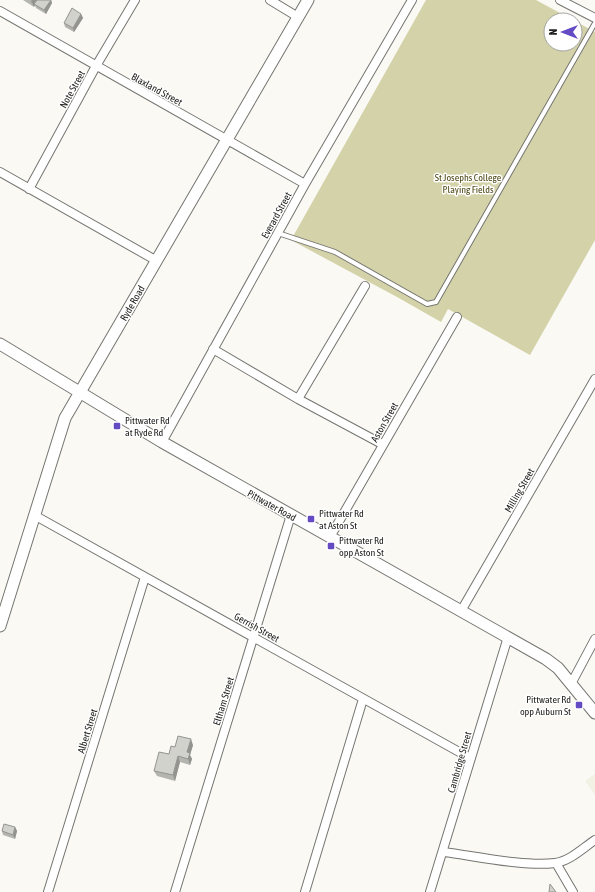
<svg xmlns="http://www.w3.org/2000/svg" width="595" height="892" viewBox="0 0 595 892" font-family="'Asap Condensed',sans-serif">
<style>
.built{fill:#f2f1e4}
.green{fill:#d4d2a8}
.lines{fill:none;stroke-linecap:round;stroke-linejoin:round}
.service-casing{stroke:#757571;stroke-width:6}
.minor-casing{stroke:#757571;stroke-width:10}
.secondary-casing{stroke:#757571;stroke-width:13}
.service{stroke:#fff;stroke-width:4}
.minor{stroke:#fff;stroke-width:8}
.secondary{stroke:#fff;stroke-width:11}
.wall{fill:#b5b5b0}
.shaded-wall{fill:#939390}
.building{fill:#d2d2cd;stroke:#939390}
.poi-dot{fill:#644ac3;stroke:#fff;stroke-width:1.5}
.labels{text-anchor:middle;stroke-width:3;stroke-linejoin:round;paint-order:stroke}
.street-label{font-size:10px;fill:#1e1e1c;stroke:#fff}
.park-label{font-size:10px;fill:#4d4814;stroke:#fff}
.poi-label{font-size:10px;fill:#1e1e1c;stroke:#fff;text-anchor:start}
</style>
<rect width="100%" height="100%" fill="#faf9f4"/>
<!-- built -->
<path class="built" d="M595 774V795L585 781Z"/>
<!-- green -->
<path class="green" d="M426 0H536L573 20H551V44H575V21L595 32V240L530 355 448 309 441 322 397 297 291 240Z"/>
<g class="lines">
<defs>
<path id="service" d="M278 233 335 252 427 304 436 302 595 23"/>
<path id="minor" d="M270 0 298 17
M560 0 595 18
M0 11 305 184
M0 172 157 261
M29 189 96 66 135 0
M213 349 298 399 382 444
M298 399 365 286
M162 442 305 184 412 0
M34 515 470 758
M330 537 457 317
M461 611 595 379
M571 684 595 639
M444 852C475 856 525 867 555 863 570 861 583 848 595 840
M556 863 573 892
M48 892 145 577
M175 892 291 515
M305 892 363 699
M430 892 508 637"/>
<path id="secondary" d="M0 344 162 442 546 659 558 668 595 713
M0 626 65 418 308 0"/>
</defs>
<!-- service casing -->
<use href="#service" class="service-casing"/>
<!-- minor casing -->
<use href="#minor" class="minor-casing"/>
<!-- secondary casing -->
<use href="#secondary" class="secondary-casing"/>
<!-- service -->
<use href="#service" class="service"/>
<!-- minor -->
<use href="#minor" class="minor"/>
<!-- secondary -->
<use href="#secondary" class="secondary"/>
</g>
<!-- wall -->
<path class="wall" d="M23 0H51L52 3 46 14 36 8 35 5 34 7Z
M81 14 83 18 74 32 65 27 64 23Z
M193 745 190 755 192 759 190 765 180 762 175 781 157 776 154 771 175 747Z
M15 827 17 831 15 839 3 835 2 831Z"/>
<!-- shaded-wall -->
<path class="shaded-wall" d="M32 0H38L34 4 35 5 34 7 31 1Z
M51 0 52 3 46 14 44 10Z
M81 14 83 18 74 32 73 28Z
M191 739 193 745 190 755 192 759 190 765 188 759 187 752Z
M178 756 180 762 175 781 173 775Z
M15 827 17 831 15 839 13 835Z"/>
<!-- building -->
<path class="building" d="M37 0H51L44 10 34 4Z
M72 8 81 14 73 28 64 23Z
M178 736 191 739 187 752 190 753 188 759 178 756 173 775 154 771 159 752 169 754 171 746 175 747Z
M4 824 15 827 13 835 2 831Z
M550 884 556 892H549Z"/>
<!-- markers -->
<g class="poi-dot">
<rect x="113" y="422" width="8" height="8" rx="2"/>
<rect x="307" y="515" width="8" height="8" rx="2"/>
<rect x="327" y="542" width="8" height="8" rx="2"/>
<rect x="575" y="701" width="8" height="8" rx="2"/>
</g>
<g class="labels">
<!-- street labels -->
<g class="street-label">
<text transform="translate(72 89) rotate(-61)" y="4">Note Street</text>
<text transform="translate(157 89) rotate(29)" y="4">Blaxland Street</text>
<text transform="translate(276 215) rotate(-61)" y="4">Everard Street</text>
<text transform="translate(132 303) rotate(-60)" y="4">Ryde Road</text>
<text transform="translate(384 422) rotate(-60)" y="4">Aston Street</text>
<text transform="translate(519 490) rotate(-60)" y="4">Milling Street</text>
<text transform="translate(272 505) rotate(29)" y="4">Pittwater Road</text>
<text transform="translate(257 627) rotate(29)" y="4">Gerrish Street</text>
<text transform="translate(223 701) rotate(-73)" y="4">Eltham Street</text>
<text transform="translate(87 731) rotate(-73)" y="4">Albert Street</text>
<text transform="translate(459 762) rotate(-74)" y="4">Cambridge Street</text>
</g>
<!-- park labels -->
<g class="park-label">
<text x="468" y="181">St Josephs College<tspan x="468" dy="12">Playing Fields</tspan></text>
</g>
<!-- poi labels -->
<g class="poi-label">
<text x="125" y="424">Pittwater Rd<tspan x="125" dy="12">at Ryde Rd</tspan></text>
<text x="319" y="517">Pittwater Rd<tspan x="319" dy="12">at Aston St</tspan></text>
<text x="339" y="544">Pittwater Rd<tspan x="339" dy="12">opp Aston St</tspan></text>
<text x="571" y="703" text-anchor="end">Pittwater Rd<tspan x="571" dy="12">opp Auburn St</tspan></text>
</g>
</g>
<!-- north arrow -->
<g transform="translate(563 32) rotate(270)"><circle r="19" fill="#ffffff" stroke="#a5a5a4"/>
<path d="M0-3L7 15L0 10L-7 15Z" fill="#644ac3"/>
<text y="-6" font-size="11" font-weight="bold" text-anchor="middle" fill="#1e1e1c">N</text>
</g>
</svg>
